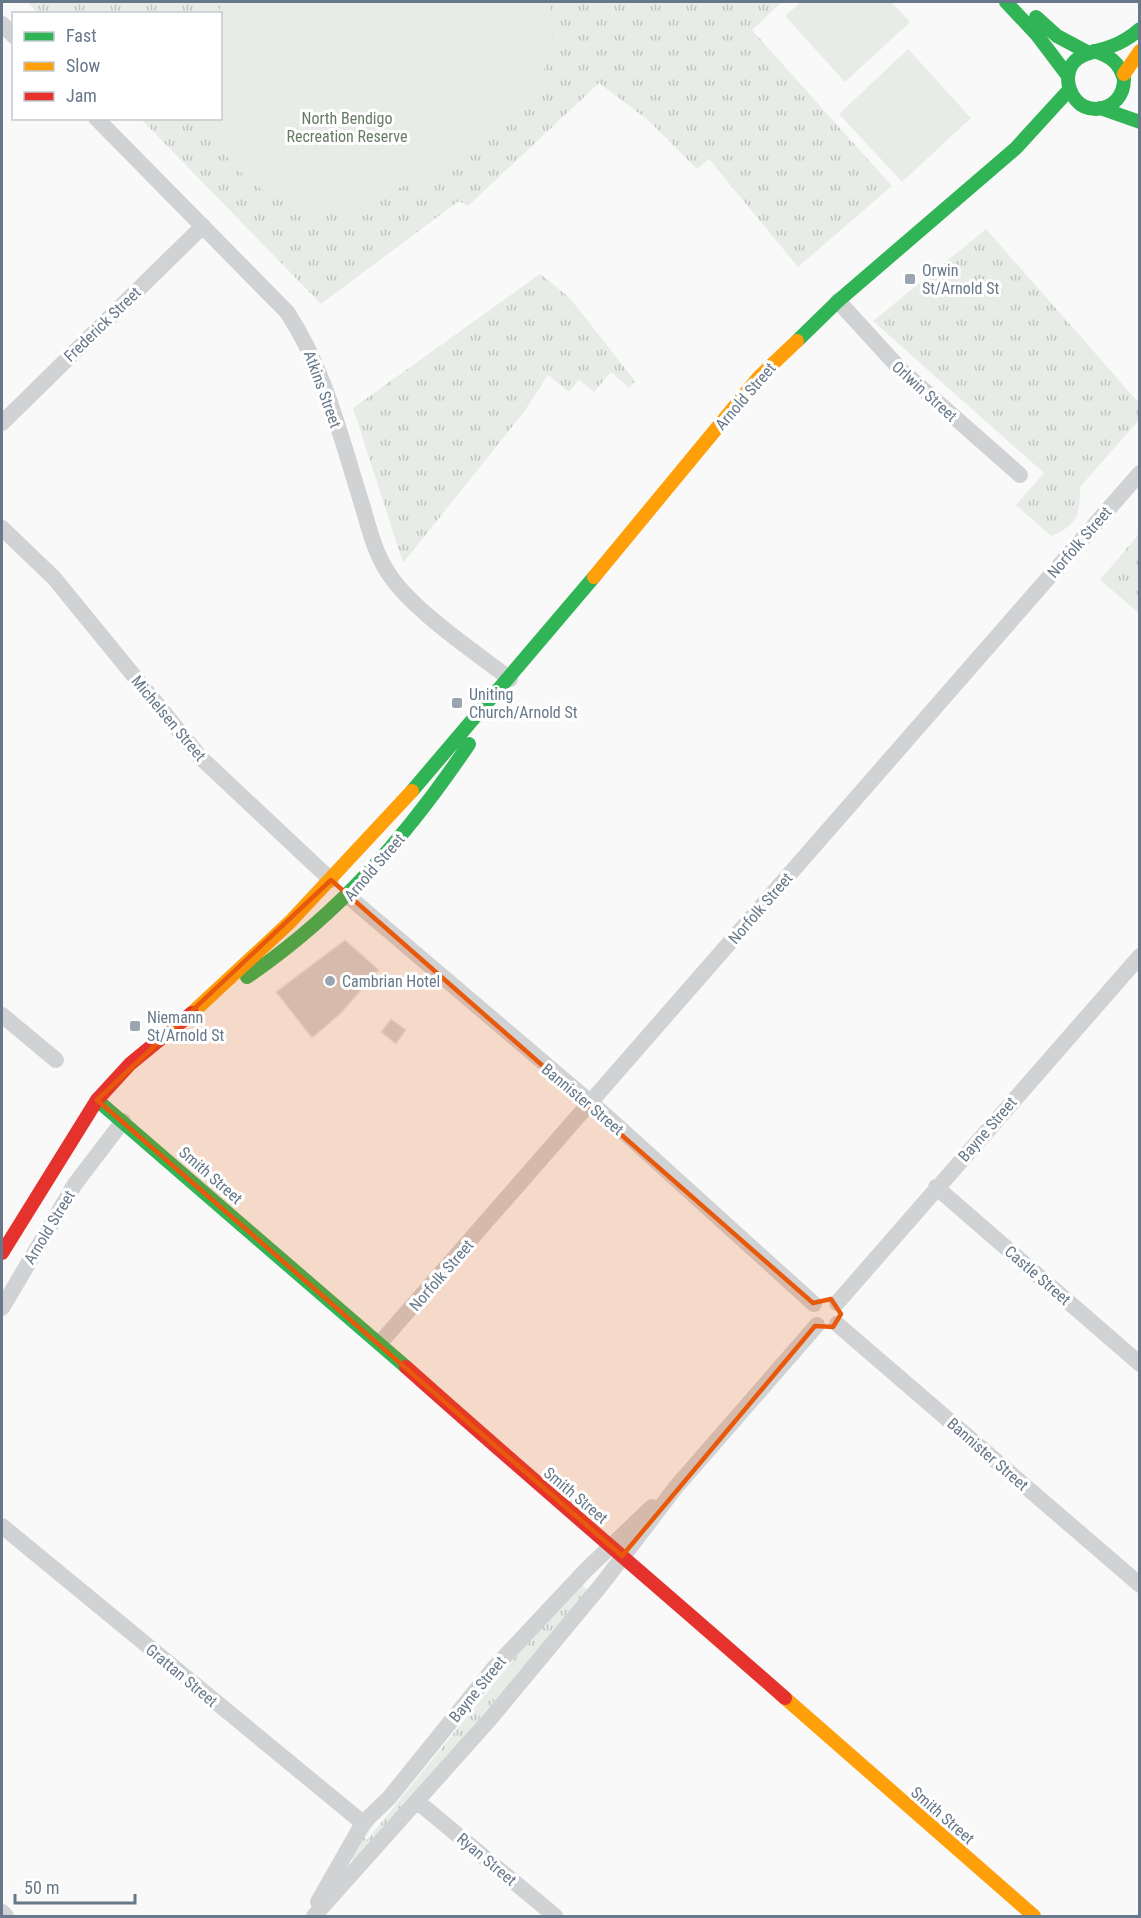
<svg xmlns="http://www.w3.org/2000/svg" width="1141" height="1918" viewBox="0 0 1141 1918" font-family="'Roboto Condensed',sans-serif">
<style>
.grass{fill:url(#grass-tufts)}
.pitch{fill:#e8ece7}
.building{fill:#d2d4d5;stroke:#e8e8e8;stroke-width:1.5}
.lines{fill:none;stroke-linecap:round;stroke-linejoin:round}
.street{stroke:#d1d2d4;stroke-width:16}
.fast{stroke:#30b455;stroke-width:14}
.slow{stroke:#ff9f0a;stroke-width:14}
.jam{stroke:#e5322d;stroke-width:14}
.marked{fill:#e8590c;fill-opacity:0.2;stroke:#e8590c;stroke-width:4.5;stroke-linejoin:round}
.poi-dot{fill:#9aa5b1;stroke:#fff;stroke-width:2}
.labels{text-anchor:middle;stroke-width:6;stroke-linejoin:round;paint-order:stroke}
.park-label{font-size:16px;fill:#667b63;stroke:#fff}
.poi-label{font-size:16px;fill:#67788a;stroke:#fff;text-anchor:start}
.street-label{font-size:16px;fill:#67788a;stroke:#fff}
</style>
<defs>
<pattern id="grass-tufts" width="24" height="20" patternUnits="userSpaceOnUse" patternTransform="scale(1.5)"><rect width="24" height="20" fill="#e8ece7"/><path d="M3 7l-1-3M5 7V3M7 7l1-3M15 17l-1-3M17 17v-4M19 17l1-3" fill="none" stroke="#c0c4c1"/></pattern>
</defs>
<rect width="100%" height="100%" fill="#f9f9f9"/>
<!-- grass -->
<path class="grass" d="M32 2H782L752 30 892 186 798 267 709 159 697 169 648 120 599 83 468 206 459 201 321 304 141 119 220 118V14H38L29 4Z
M986 229 1139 403V420L1080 487C1080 515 1078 525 1051 536L1016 505 1044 473 873 321Z
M540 274 569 297 635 381 629 388 611 372 594 392 579 380 569 392 548 375 524 412 403 563 353 408Z
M1139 534V613L1100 580Z
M581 1584 588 1590 357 1863 350 1858 371 1821 374 1824 365 1838 367 1840 518 1654Z"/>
<!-- pitch -->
<path class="pitch" d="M224 2H549C551 10 554 20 553 29 547 118 463 165 388 192 372 198 353 209 336 211 282 216 221 170 210 119L220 118V14L217 13Z
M801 2H891L910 22 845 82 785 16Z
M908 49 971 118 902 182 839 114Z"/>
<!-- building -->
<path class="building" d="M345 940 379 970 340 1014 312 1038 276 992Z
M391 1019 406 1030 396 1044 381 1032Z"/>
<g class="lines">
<!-- street -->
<path class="street" d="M2 24 14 36
M96 118 287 312C324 368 340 434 360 498 368 523 373 549 387 571 409 608 475 652 510 679
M838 301 901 370 1020 475
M2 423 203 226
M2 528 54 578 201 758 331 880
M349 897 603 1113 814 1304
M2 1015 56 1060
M936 1187 1140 1364
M837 1303 1140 956
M2 1308 75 1184 123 1121
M837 1324 1140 1585
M380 1343 1140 473
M2 1526 363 1823
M418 1802 555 1916
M318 1902 363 1823 389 1798 494 1668 586 1570 652 1507
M2 1912 6 1916
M314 1916 490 1719 602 1584 676 1487 817 1325"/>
<!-- fast -->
<path class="fast" d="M1006 2 1037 35 1068 76
M1036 17 1057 36 1087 52
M1094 51C1110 56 1119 62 1124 79 1124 95 1114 108 1096 109 1089 109 1081 106 1076 100 1071 94 1068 86 1068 78 1069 53 1094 53 1112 46 1123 42 1132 36 1140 29
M1100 108 1140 122
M797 341 838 301 1016 148 1069 90
M412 791 594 577
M247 977C339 914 407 836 469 744
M97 1100 406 1367"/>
<!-- slow -->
<path class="slow" d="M1124 74 1140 51
M594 577 759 377 797 341
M192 1013 290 922 412 791
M785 1698 1034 1916"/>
<!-- jam -->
<path class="jam" d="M2 1253 97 1100 130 1064 192 1013
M406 1367C531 1479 659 1587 785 1698"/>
</g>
<!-- marked area -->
<path class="marked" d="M331 880 813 1303 831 1299 841 1314 833 1327 815 1326 622 1556 97 1100Z"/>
<!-- markers -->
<g class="poi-dot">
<rect x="904" y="273" width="12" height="12" rx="3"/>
<rect x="451" y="697" width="12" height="12" rx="3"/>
<circle cx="330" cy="981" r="6"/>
<rect x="129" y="1020" width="12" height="12" rx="3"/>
</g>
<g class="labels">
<!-- park labels -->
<g class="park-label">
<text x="347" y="124">North Bendigo<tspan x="347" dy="18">Recreation Reserve</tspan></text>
</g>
<!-- poi labels -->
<g class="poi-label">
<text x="922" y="276">Orwin<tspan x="922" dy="18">St/Arnold St</tspan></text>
<text x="469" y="700">Uniting<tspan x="469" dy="18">Church/Arnold St</tspan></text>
<text x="342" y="987">Cambrian Hotel</text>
<text x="147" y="1023">Niemann<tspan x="147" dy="18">St/Arnold St</tspan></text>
</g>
<!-- street labels -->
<g class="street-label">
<text transform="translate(102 324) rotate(-44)" y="6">Frederick Street</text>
<text transform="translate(323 389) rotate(70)" y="6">Atkins Street</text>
<text transform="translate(925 391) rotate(42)" y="6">Orlwin Street</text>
<text transform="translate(745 396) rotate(-49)" y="6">Arnold Street</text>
<text transform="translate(1079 542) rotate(-49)" y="6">Norfolk Street</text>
<text transform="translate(169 718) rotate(50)" y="6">Michelsen Street</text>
<text transform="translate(374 867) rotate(-49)" y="6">Arnold Street</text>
<text transform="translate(760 908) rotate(-49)" y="6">Norfolk Street</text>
<text transform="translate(583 1099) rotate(40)" y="6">Bannister Street</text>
<text transform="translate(987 1129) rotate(-49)" y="6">Bayne Street</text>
<text transform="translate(211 1175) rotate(41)" y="6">Smith Street</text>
<text transform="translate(49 1227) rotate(-59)" y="6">Arnold Street</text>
<text transform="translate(441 1275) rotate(-49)" y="6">Norfolk Street</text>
<text transform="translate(1038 1275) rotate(41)" y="6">Castle Street</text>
<text transform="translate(988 1454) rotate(41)" y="6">Bannister Street</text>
<text transform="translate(576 1495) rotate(40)" y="6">Smith Street</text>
<text transform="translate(182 1675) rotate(40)" y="6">Grattan Street</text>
<text transform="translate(477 1689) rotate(-51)" y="6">Bayne Street</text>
<text transform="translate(943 1815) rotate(41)" y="6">Smith Street</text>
<text transform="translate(487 1859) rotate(40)" y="6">Ryan Street</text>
</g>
</g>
<!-- border -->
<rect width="1141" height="1918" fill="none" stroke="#67788a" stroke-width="6"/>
<!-- legend -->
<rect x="12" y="12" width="210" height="108" fill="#ffffff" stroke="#c2c9d0" stroke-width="1.5"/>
<rect x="24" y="32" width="30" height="9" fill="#30b455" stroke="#c2c9d0" stroke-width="1.5"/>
<text x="66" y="42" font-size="18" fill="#67788a">Fast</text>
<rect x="24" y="62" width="30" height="9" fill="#ff9f0a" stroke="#c2c9d0" stroke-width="1.5"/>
<text x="66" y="72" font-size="18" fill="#67788a">Slow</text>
<rect x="24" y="92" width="30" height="9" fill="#e5322d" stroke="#c2c9d0" stroke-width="1.5"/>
<text x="66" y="102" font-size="18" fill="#67788a">Jam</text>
<!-- scale -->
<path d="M15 1894v9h120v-9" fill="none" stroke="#67788a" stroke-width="3"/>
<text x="24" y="1894" font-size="18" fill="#67788a" stroke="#ffffff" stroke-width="4.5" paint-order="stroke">50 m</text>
</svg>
